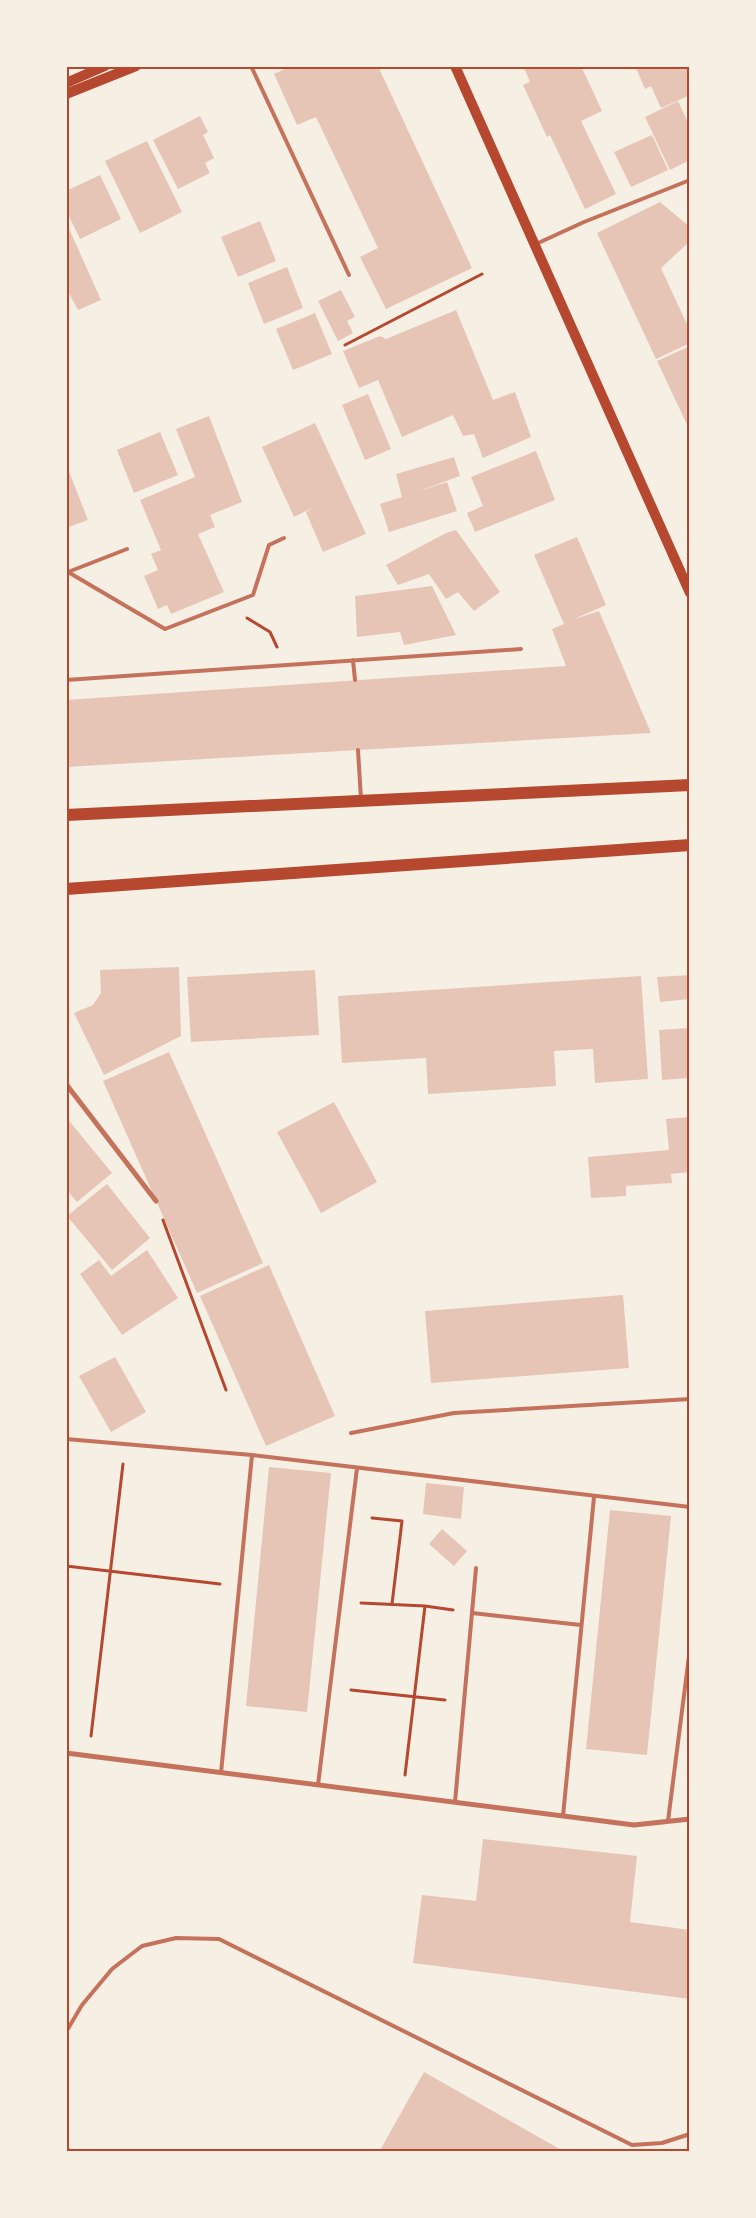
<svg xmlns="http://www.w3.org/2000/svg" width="756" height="2218" viewBox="0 0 756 2218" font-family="'Zilla Slab',serif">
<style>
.building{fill:#e6c5b7}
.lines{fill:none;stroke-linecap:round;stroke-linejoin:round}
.path{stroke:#b5482f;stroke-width:3}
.service{stroke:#c5725c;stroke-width:4}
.minor{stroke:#c5725c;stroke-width:5}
.secondary{stroke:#b5482f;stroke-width:10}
.primary{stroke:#b5482f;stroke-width:12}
.neatline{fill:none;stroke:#b5482f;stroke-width:2}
</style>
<rect width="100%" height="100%" fill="#f6efe4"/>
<!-- building -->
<path class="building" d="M291 66H378L472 268 386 309 360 257 378 248 316 117 297 125 274 74Z
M523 66H581L602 111 581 121 616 194 585 209 550 135 547 137 523 85 530 82Z
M635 66H686L690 75V95L661 108 651 86 645 89Z
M678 101 690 127V160L670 170 645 117Z
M200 116 208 132 203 135 214 158 205 163 210 173 178 189 153 140Z
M652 135 668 170 631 187 614 152Z
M147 141 182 212 140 233 105 161Z
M100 175 121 219 80 239 66 210V191Z
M660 202 690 227V241L661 268 690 331V343L656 359 597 233Z
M260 221 276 261 238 277 221 237Z
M66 222 101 300 78 310 66 288Z
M287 267 303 308 264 324 248 283Z
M341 290 355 317 347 321 353 333 338 341 318 301Z
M456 310 493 400 515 392 531 437 483 458 474 434 463 436 453 415 402 437 378 380 359 388 343 351 380 336 386 339Z
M315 313 332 354 293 370 276 329Z
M690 346V431L657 361Z
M368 394 391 449 365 460 342 405Z
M209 416 242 502 210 515 215 527 198 534 224 592 171 614 167 605 158 609 144 576 158 570 151 554 161 550 140 500 195 477 176 429Z
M315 423 366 534 323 552 306 512 314 507 294 517 262 447Z
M160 432 178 475 134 493 117 450Z
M536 451 555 500 475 532 467 513 483 506 471 477Z
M454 457 460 476 416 492 447 482 457 511 389 532 380 504 402 497 396 474Z
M66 464 88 520 66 528Z
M456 530 500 592 474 611 458 592 446 599 429 574 398 585 386 565 446 533Z
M577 537 606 605 572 620 599 611 651 733 66 767V700L566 666 552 629 564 624 534 555Z
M432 586 456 635 404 645 400 632 357 637 355 596Z
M179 967 181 1036 104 1075 74 1013 93 1005 101 993 100 970Z
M315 970 319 1035 191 1042 187 977Z
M690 975V999L660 1002 657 977Z
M641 976 648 1079 595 1083 593 1049 554 1051 556 1086 428 1094 426 1058 342 1063 338 996Z
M690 1028V1078L662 1080 659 1030Z
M169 1052 263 1263 197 1293 103 1081Z
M334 1102 377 1182 321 1213 277 1132Z
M66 1117 112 1173 77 1202 66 1189Z
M690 1117V1172L671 1174 672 1183 626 1186V1196L591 1198 588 1157 669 1150 666 1119Z
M107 1184 150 1238 112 1270 67 1216Z
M147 1250 178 1298 122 1335 80 1274 99 1260 111 1276Z
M269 1265 335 1416 266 1446 200 1296Z
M623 1295 629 1368 431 1383 425 1311Z
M115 1357 146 1412 111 1432 79 1376Z
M269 1467 331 1473 307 1712 246 1706Z
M426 1483 464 1487 461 1519 423 1514Z
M610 1510 671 1516 647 1755 586 1749Z
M442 1529 467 1551 454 1566 429 1544Z
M483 1839 637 1856 630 1922 690 1930V1999L413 1963 422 1895 476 1901Z
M424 2072 565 2152H379Z"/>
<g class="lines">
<!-- path -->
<path class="path" d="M345 345 482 274
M247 618 270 632 277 647
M163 1220 226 1390
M372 1518 402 1521 392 1604
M66 1566 220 1584
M361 1603 425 1606 453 1610
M351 1690 445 1700
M91 1736 123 1464
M405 1775 425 1606"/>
<!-- service -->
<path class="service" d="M251 66 349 275
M536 244 584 222 690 180
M68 572 165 629 253 595 269 545 284 538
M68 572 127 549
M353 660 355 680
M66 680 521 649
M358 750 361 799
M351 1433 454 1413 690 1399
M66 1439 252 1455 690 1507
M472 1613 581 1625
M221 1773 252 1455
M318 1785 357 1468
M455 1802 476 1568
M563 1816 594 1497
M668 1821 690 1648
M66 2032 82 2005 112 1969 142 1946 176 1938 219 1939 632 2145 662 2143 690 2134
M66 2149 72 2152"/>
<!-- minor -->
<path class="minor" d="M66 1084 156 1201
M66 1753 634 1825 690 1819"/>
<!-- secondary -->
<path class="secondary" d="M455 66 690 593
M66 83 105 66
M66 94 136 66"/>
<!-- primary -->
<path class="primary" d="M66 815 690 785
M66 889 690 845"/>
</g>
<!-- border -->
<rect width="756" height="2218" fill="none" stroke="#f6efe4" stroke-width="135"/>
<rect x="68" y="68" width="620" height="2082" class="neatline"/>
</svg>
